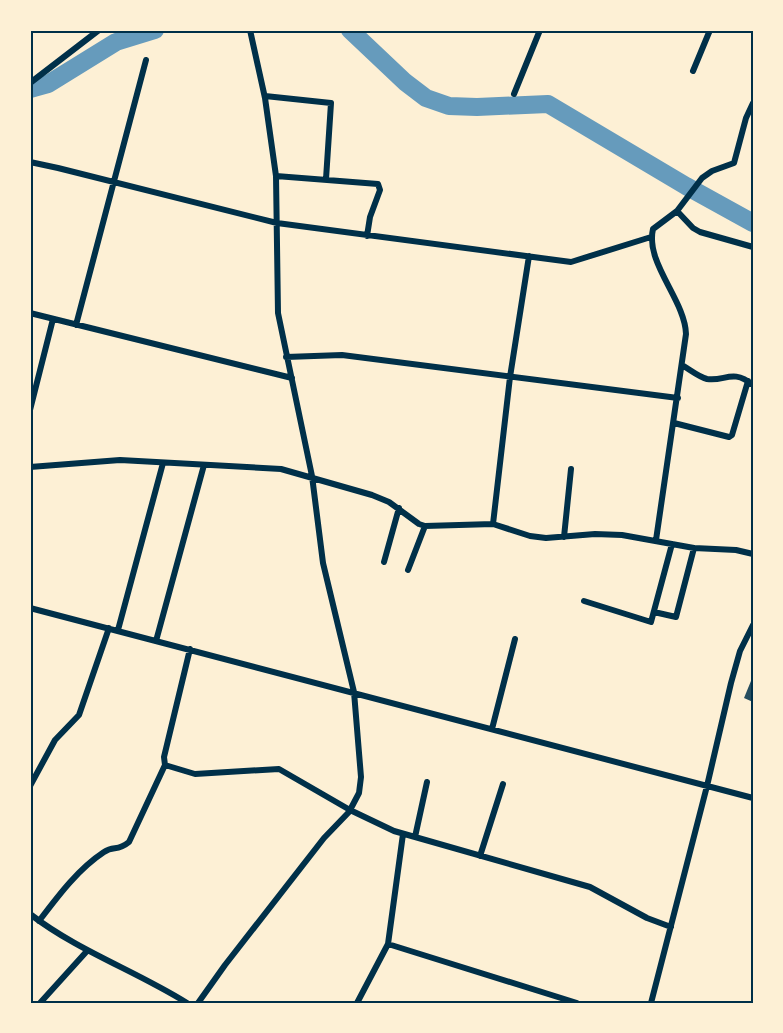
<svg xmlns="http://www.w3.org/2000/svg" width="783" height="1033" viewBox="0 0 783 1033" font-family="Karla,sans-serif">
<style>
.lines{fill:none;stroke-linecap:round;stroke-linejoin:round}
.river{stroke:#669bbc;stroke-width:18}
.building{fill:#264d5e}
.minor{stroke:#003049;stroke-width:6}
.neatline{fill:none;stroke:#003049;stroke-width:2}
</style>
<rect width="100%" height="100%" fill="#fdf0d5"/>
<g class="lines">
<!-- river -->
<path class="river" d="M350 30 405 82 426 98 449 106 477 107 548 104 686 186 753 223
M30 89 48 84 116 42 155 30"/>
</g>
<!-- building -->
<path class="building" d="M753 676V702L744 698Z"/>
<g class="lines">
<!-- minor -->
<path class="minor" d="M693 71 710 30
M30 83 99 30
M514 94 540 30
M265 96 331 103 326 179
M30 162 58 168 277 223 571 262 651 237
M276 176 378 184 380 190 370 217 367 236
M677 211 693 228 700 232 753 247
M30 313 292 378
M76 325 146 60
M286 357 342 355 678 398
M682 365C689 369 699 377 707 379 725 382 732 368 753 385
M30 410 53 319
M674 423 729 437 732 435 748 381
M30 467 120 460 281 469 372 495 389 502 419 524 425 526 493 524 530 536 546 538 595 534 622 535 694 548 736 550 753 554
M493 524 510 377 529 256
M564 537 571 469
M656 540 686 334C685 300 645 263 653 229L677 211 702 178 712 171 734 163 746 118 753 103
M384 562 399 508
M408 570 425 526
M584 601 651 622 672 544
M30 608 753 798
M654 612 676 617 694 548
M118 630 163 463
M156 641 204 465
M492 729 515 639
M165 765 195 774 279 769 350 810 394 831 590 887 647 918 671 927
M30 786 55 740 79 715 109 628
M415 837 427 782
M480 856 503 784
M30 914C78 951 136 971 187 1003
M39 921C58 896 78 869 104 852 114 845 117 852 129 842L165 765 164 757 190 649
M388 944 577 1003
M40 1003 87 951
M198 1003 225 965 324 838 349 812 359 793 361 777 354 692 323 563 312 476 278 313 276 176 265 98 250 30
M357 1003 388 944 403 834
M651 1003 707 786 731 683 740 651 753 625"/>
</g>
<!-- border -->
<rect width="783" height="1033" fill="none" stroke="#fdf0d5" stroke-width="63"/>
<rect x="32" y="32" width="720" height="970" class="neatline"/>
</svg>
